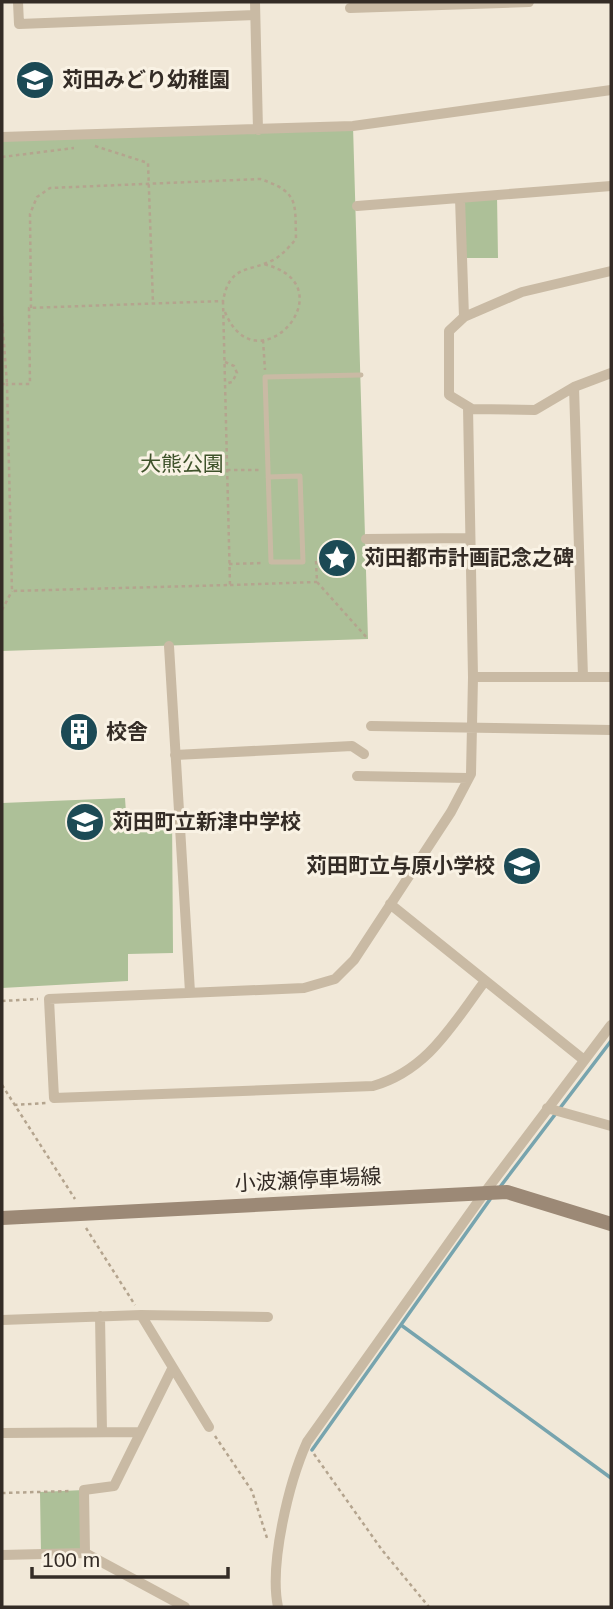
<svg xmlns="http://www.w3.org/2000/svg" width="613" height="1609" viewBox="0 0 613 1609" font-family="Helvetica,'Noto Sans JP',sans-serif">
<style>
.green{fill:#adc098}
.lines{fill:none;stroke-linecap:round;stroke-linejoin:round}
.stream{stroke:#77a4ae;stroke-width:3.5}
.path{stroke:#b4a48e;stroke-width:2.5;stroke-dasharray:3.5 3.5;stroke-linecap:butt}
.service{stroke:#c9baa4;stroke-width:5}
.minor{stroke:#c9baa4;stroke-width:10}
.secondary{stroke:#9c8976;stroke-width:14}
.labels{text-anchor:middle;stroke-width:6;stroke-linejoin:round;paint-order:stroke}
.poi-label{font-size:21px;font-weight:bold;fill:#342c26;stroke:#f9f2e4;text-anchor:start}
.park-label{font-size:21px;fill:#3e522a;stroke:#f9f2e4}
.street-label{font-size:21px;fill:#342c26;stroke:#f9f2e4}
</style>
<rect width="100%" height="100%" fill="#f1e8d8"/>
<!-- green -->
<path class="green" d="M353 126 368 639 2 651V137Z
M497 195 498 258H462L460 198Z
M125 798 126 813H172L173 953 128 954V981L2 988V803Z
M84 1490 85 1553 41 1554 40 1492Z"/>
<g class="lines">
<!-- stream -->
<path class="stream" d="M500 1187 611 1041
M401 1325 611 1478
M312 1450 491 1198"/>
<!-- path -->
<path class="path" d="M95 146 148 163 153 303
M2 157 74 148
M223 301 230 585 12 591 7 384H30L29 308Z
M31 308 30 214 37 197 50 188 260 179C299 192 295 202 296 239 290 246 283 254 275 259 250 273 229 263 223 302
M225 312C257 391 351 284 263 264
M2 316 7 384H2
M263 340 265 370
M225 362 234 366 237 373 232 382 225 384
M227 470H259
M316 561 317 582 368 639
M229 564 264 563
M230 585 317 582
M2 610 12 591
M2 1001 38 999
M2 1085 75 1199
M14 1105 46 1103
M86 1228 135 1305
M215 1436 252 1491 267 1538
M314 1454 382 1550 429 1607
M2 1493 72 1491"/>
<!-- service -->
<path class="service" d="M268 477 300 476 303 562H271L265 377 361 375"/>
<!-- minor -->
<path class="minor" d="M18 2 19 24 255 15
M255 2 258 130
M350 8 529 2
M2 137 353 126 611 90
M460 198 464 317 449 331V395L472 409 535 410 574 387 611 373
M357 206 611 186
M464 317 522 292 611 271
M574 387 583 677
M468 407 473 677 471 774 451 812 354 960 335 979 304 988 49 999 54 1098 373 1086C428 1070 452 1025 485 981
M366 539 469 538
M169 646 190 992
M473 677H611
M371 726 611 730
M175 755 352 746 364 754
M357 776 468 778
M390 904 584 1060
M547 1108 611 1126
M141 1315 209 1427
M100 1316 102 1432
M2 1320 141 1315 268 1317
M2 1433 140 1432
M85 1553 84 1490 114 1486 172 1369
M2 1555 85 1553 185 1607
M278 1607C269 1564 289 1482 307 1442L485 1192 611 1025"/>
<!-- secondary -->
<path class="secondary" d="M2 1218 507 1192 611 1224"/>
</g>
<!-- icons -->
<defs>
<symbol id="school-disc" viewBox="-11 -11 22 22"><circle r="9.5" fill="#1c4a55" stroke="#f9f2e4"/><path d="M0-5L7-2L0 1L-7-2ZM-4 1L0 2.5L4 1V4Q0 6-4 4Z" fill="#fff"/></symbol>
<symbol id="sight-disc" viewBox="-11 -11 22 22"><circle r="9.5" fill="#1c4a55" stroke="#f9f2e4"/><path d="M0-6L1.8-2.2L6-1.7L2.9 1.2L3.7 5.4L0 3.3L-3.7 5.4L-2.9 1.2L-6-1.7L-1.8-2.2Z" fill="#fff"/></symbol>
<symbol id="building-disc" viewBox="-11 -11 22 22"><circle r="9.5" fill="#1c4a55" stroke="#f9f2e4"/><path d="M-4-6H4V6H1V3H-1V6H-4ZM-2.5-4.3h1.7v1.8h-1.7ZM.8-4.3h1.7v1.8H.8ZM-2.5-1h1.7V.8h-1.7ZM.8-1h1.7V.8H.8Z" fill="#fff"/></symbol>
</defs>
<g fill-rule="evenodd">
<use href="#school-disc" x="13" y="58" width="44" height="44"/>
<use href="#sight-disc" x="315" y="536" width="44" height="44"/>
<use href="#building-disc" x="57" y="710" width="44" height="44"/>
<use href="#school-disc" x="63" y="800" width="44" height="44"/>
<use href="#school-disc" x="500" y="844" width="44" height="44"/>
</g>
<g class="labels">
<!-- poi labels -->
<g class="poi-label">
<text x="62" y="87">苅田みどり幼稚園</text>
<text x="364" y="565">苅田都市計画記念之碑</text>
<text x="106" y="739">校舎</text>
<text x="112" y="829">苅田町立新津中学校</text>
<text x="495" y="873" text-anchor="end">苅田町立与原小学校</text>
</g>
<!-- park labels -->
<g class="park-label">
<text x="182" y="471">大熊公園</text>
</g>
<!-- street labels -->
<g class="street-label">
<text transform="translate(308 1180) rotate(-3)" y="7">小波瀬停車場線</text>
</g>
</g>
<!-- border -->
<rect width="613" height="1609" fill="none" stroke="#342c26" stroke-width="7"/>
<!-- scale -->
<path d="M32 1567v10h196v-10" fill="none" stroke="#342c26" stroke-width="3.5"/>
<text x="42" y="1567" font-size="21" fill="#342c26" stroke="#f9f2e4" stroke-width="5" paint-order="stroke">100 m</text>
</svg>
